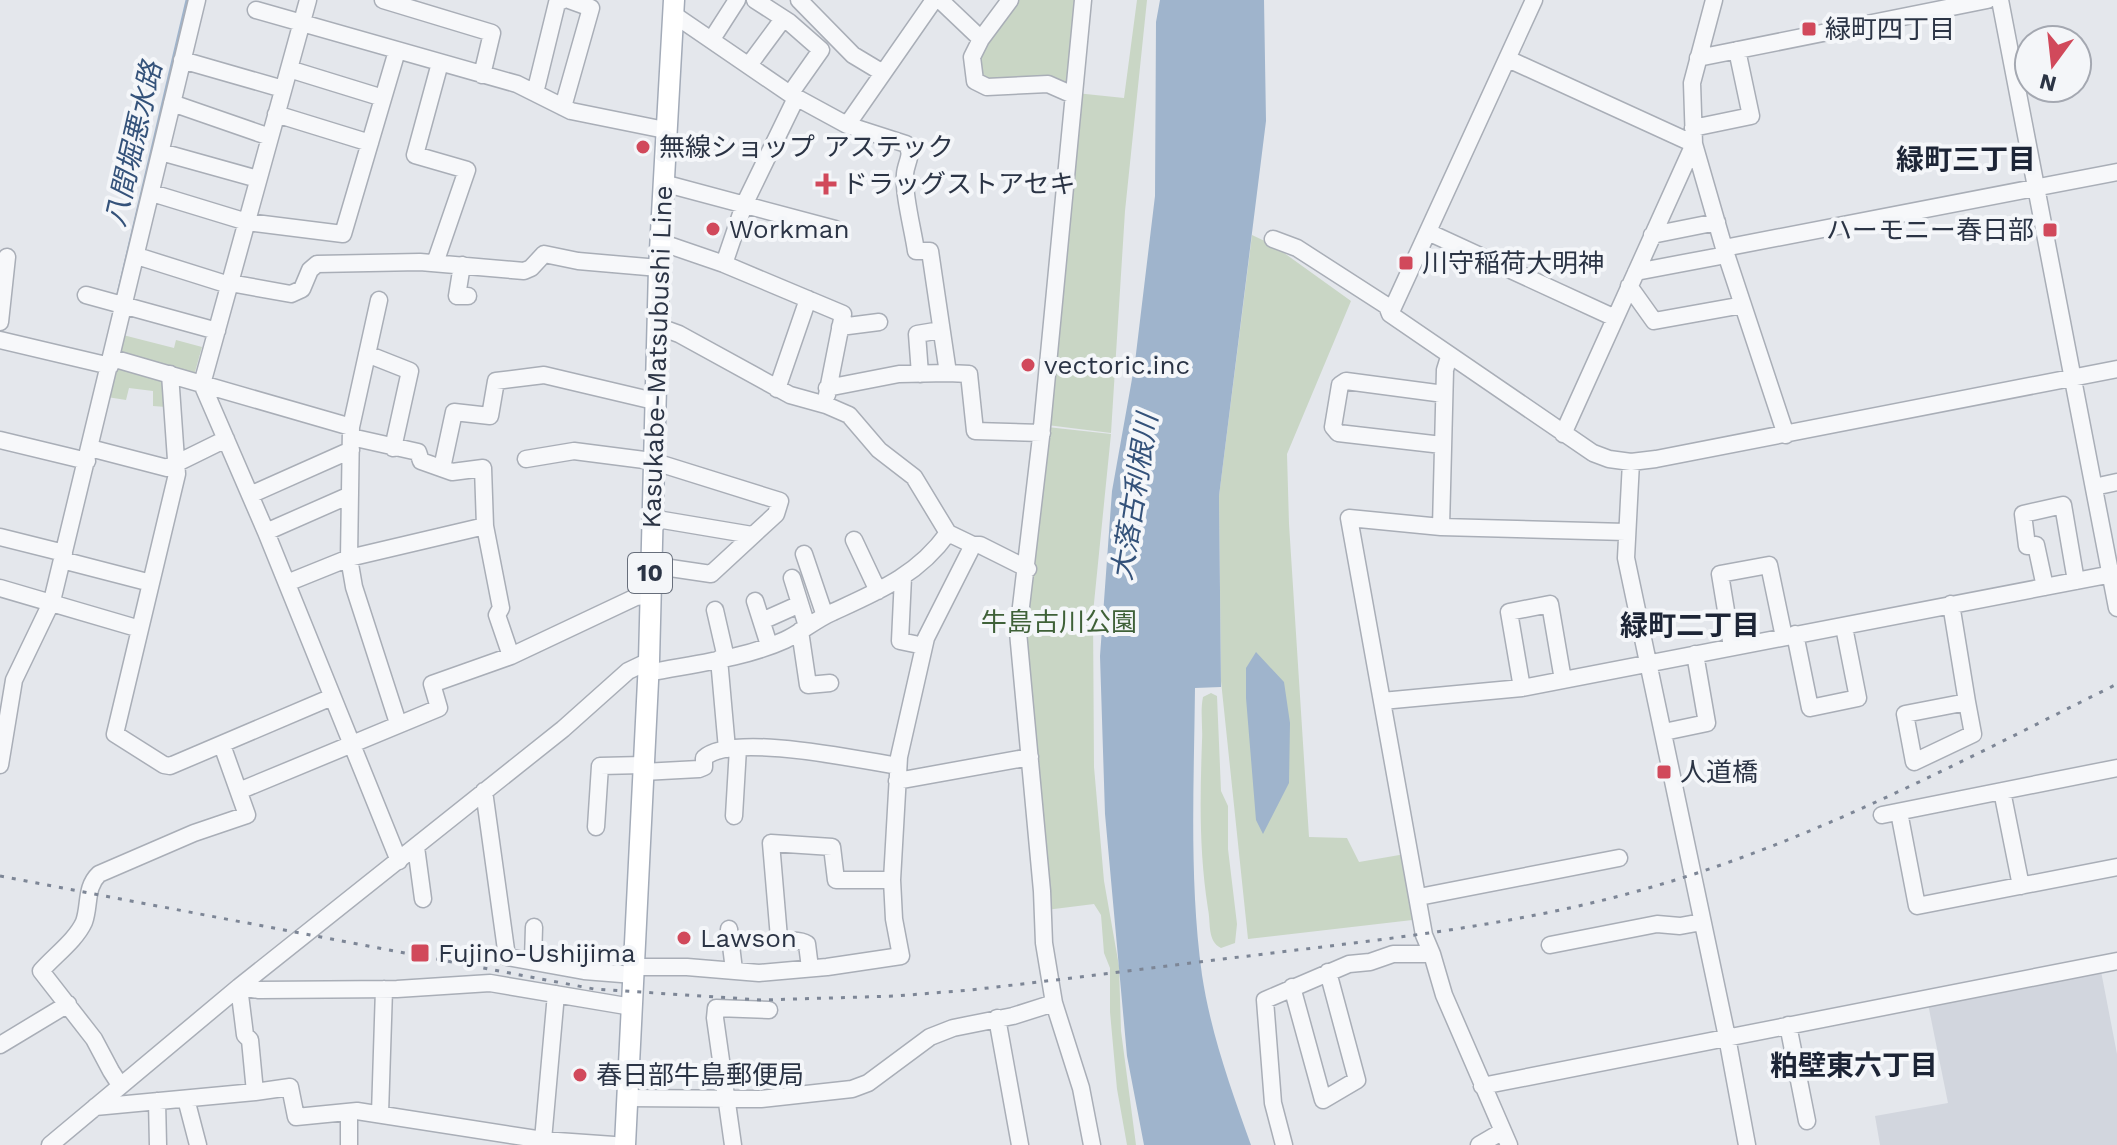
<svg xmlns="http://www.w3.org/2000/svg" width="2117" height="1145" viewBox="0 0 2117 1145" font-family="'Work Sans','Noto Sans JP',sans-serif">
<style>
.built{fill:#d2d6de}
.green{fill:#c9d6c5}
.water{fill:#9fb4cc}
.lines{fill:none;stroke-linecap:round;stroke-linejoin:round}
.stream{stroke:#9fb4cc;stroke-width:3}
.minor-casing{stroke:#a9aeb7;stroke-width:19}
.major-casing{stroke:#a3abb8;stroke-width:23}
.minor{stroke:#f7f8fa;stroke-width:16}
.major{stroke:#fff;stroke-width:20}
.rail{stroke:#7d8696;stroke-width:3;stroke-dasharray:4 8;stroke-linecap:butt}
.poi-dot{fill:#d1495b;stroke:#f4f6f9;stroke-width:3}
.labels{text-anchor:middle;stroke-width:8;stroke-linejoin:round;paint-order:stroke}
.shield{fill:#f4f6f9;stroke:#676e7b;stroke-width:2}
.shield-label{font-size:24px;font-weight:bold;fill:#2b3445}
.poi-label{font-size:26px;fill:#2b3445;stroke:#f4f6f9;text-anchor:start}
.street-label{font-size:26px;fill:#2b3445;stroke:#f4f6f9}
.park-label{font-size:26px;fill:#3f6138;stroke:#f4f6f9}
.water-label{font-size:28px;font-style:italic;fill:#34527a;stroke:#f4f6f9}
.neighbourhood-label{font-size:28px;font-weight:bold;fill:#1d2536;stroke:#f4f6f9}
</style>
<rect width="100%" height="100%" fill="#e4e7ec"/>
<!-- built -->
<path class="built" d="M2101 971 2117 1054V1145H1880L1875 1116 1948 1103 1928 1004Z"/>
<!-- green -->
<path class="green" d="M1015 0H1080L1070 90 981 81 975 59Z
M1137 0H1147L1125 211 1111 433 1047 425 1076 93 1124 98Z
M1252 235 1273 245 1351 301 1287 454 1289 524 1309 837 1347 838 1359 862 1411 853 1421 919 1248 939 1221 681 1219 496Z
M123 335 174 348 176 340 202 347 195 372 192 375 122 355 119 351Z
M115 367 162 378 166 407 153 406V391L129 388 126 400 107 397Z
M1047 427 1111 434 1093 613 1094 767 1104 881 1119 966 1121 1031 1136 1145H1127L1117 1089 1110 1012V968L1104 953 1101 915 1094 904 1046 910 1024 631Z
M1211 693 1217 696 1221 791 1228 806V849L1237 924 1235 943 1221 948C1207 941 1211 923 1208 909 1199 850 1200 800 1202 741 1203 726 1200 712 1203 697Z"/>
<!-- water -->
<path class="water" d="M1160 0H1264L1266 121 1219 496 1221 687 1195 688C1194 784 1189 880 1202 975 1211 1034 1231 1089 1251 1145H1144L1127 1056 1105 814 1100 656 1112 491 1135 362 1155 196 1156 22Z
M1256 652 1284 682 1290 723 1289 783 1263 834 1256 820 1246 698V668Z"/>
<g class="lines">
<!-- stream -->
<path class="stream" d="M117 298 187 0"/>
<defs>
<path id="minor" d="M308 0 202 384 266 532 399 861
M383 0 492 33 482 75
M755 0 789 22 821 50 790 94
M799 0 853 55 883 73
M940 0 981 39
M1010 0 981 39 972 57 975 81 987 87 1048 84 1073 95
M1083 0 1041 437 1018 632 1042 891 1044 943 1054 1003 1081 1088 1092 1145
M1714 0 1692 83 1694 144 1724 248 1786 435
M2000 0 2117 608
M256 10 517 84 571 111 665 130
M673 14 790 94 847 125
M712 39 737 0
M1698 58 1987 0
M1508 59 1694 144 1563 434
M182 60 283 89
M749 65 783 19
M289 69 383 98
M535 93 557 3 563 0
M172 103 270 137
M563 107 591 8 569 0
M276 114 370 143
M1693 128 1751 116 1737 50
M161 152 258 179
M663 183 835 229
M152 193 247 222 343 234 397 51
M1428 232 1615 318
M1652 235 1717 222
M1273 239 1297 248 1387 306 1390 314 1593 453 1609 459 1631 462 1656 459 2117 369
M660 242 724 264 843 314 827 395
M1724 248 2117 172
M137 256 229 285
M435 263 467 170 415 155 440 63
M724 264 744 205 796 98
M462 265 457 296H468
M1636 272 1726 255
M230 283 291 294 302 289 310 270 317 264 420 262 524 271 531 268 544 254 578 261 659 268
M1629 286 1654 321 1743 305
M86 295 217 331
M379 300 351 427 349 558 354 587 398 723
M1390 314 1534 0
M0 322 7 257
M657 326 679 334 790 395 826 405 849 415 879 450 914 477 948 533 973 545H980L1028 569
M840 327 879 322
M0 340 110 366
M367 354 410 371 393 448
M112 358 351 427
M948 373 969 374 975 431 1042 433
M170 374 177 474 115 734 164 765 170 766 332 697
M920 374 917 334 941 330
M827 388 899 374 948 373 930 251H916C913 230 903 193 905 174 906 162 914 154 906 144L847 125 934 0
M777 389 808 299
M351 437 418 452 421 461 452 472 483 468 485 526 501 608 497 615 511 656
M0 440 87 461
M1442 445 1338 433 1333 427 1340 385 1346 381 1444 394
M90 448 167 468 226 439
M526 459 574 451 652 461 780 501 776 514 711 574 650 565
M1631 462 1626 558 1727 1037 1747 1145
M442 468 454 412 490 416 496 381 544 375 654 401
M2094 487 2117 482
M250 495 351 450
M651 518 752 535
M1441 527 1445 370 1449 357
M266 532 350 495
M0 537 64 553
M854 540 878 591
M804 554 825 616
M62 560 151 583
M903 577 900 641 924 646
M792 578 807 626
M287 583 349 558 485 526
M2045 587 2036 545 2027 546 2023 514 2063 505 2076 581
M0 588 140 629
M755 601 769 645
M1951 604 1967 702 1905 714 1914 762 1973 734 1967 702
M715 610 726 658
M762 621 800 604
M800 631 808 685 830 683
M1795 634 1810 708 1858 698 1844 627
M1732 647 1720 574 1769 565 1784 637
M719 659 727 749
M648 673C693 664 743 659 785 640 802 632 816 619 833 612 879 591 918 575 948 533
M1522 688 1509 612 1550 604 1563 680
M1382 701 1522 688 2117 573
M1664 732 1707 723 1695 654
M0 765 14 680 52 601 197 0
M643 772 699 769 704 767V758C731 732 860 760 898 766
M897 781 1030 757
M239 791 439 708 432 684 511 656 636 597 650 595
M484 791 507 957 584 971 634 975
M2002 791 2021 886
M1899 812 1917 906 2117 867
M1882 815 2117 768
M734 816 738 748
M596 827 600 766 643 765
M416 847 423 899
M1419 897 1619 858
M729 929 734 970
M1550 945 1657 924 1680 926 1702 922
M1432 954 1424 935 1349 518 1441 527 1626 532
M533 960 534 927
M635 967H687L759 973 827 967 901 956 894 919 892 880 899 757 926 638 973 545
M810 968 807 944C798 938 788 943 779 938L771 843 832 847 836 880H892
M239 987 245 1035 250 1040 255 1092 290 1087 296 1117 357 1111 543 1140 614 1145
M239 987 259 990 397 989 490 983 632 1007
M1292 987 1323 1100 1357 1080 1328 972
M997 1018 1020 1145
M1788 1025 1807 1121
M0 1045 68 1004
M120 1085 111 1071 94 1039 41 971C54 956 76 940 84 922 90 906 85 887 99 874L194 833 247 815 222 745
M1482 1086 2117 961
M627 1098 761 1099 852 1089 868 1083 930 1037 953 1028 1013 1016 1054 1003
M186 1099 198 1145
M157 1101 158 1145
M95 1107 255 1092
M349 1112V1145
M380 1114 384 989
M543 1140 556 994
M50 1145 239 987 563 729 628 671 649 661
M733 1145 715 1018 716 1008 769 1010
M1284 1145 1273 1103 1265 1000 1349 964 1370 962 1393 954H1432L1444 995 1509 1145
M1479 1145 1503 1131"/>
<path id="major" d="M625 1145 649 661 659 268 674 0"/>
</defs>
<!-- minor casing -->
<use href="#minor" class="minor-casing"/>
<!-- major casing -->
<use href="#major" class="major-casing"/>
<!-- minor -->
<use href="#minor" class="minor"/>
<!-- major -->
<use href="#major" class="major"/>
<!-- rail -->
<path class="rail" d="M0 876 594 989 762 1000 896 996 970 990C1068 979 1166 966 1264 954 1395 938 1525 924 1652 887 1815 840 1966 759 2117 684"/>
</g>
<!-- markers -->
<g class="poi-dot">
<rect x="1801" y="21" width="16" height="16" rx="4"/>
<circle cx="643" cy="147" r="8"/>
<path d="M822 172h8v8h8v8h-8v8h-8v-8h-8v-8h8z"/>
<circle cx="713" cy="229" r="8"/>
<rect x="2042" y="222" width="16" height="16" rx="4"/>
<rect x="1398" y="255" width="16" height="16" rx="4"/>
<circle cx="1028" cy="365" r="8"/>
<rect x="1656" y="764" width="16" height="16" rx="4"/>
<circle cx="684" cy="938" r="8"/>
<rect x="410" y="943" width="20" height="20" rx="4"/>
<circle cx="580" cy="1075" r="8"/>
</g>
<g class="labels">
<!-- shield labels -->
<rect class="shield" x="628" y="553" width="44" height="40" rx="6"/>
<g class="shield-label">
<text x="650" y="581">10</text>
</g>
<!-- poi labels -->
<g class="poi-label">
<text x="1825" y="38">緑町四丁目</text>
<text x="659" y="156">無線ショップ アステック</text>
<text x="842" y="193">ドラッグストアセキ</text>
<text x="729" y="238">Workman</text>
<text x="2034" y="239" text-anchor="end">ハーモニー春日部</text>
<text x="1422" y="272">川守稲荷大明神</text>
<text x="1044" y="374">vectoric.inc</text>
<text x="1680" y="781">人道橋</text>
<text x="700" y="947">Lawson</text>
<text x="438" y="962">Fujino-Ushijima</text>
<text x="596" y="1084">春日部牛島郵便局</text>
</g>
<!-- street labels -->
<g class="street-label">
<text transform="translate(657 357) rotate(-88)" y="9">Kasukabe-Matsubushi Line</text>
</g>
<!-- park labels -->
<g class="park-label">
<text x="1059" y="631">牛島古川公園</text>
</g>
<!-- water labels -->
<g class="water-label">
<text transform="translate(133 144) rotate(-77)" y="10">八間堀悪水路</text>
<text transform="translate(1134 497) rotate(-81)" y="10">大落古利根川</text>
</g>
<!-- neighbourhood labels -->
<g class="neighbourhood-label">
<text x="1966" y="169">緑町三丁目</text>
<text x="1690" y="635">緑町二丁目</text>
<text x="1854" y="1075">粕壁東六丁目</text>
</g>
</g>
<!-- north arrow -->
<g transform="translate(2053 64) rotate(195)"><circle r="38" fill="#f4f6f9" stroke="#a4a8b1" stroke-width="2"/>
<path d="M0-6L14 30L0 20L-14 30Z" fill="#d1495b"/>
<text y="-12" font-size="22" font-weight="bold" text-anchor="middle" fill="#2b3445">N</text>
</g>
</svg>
